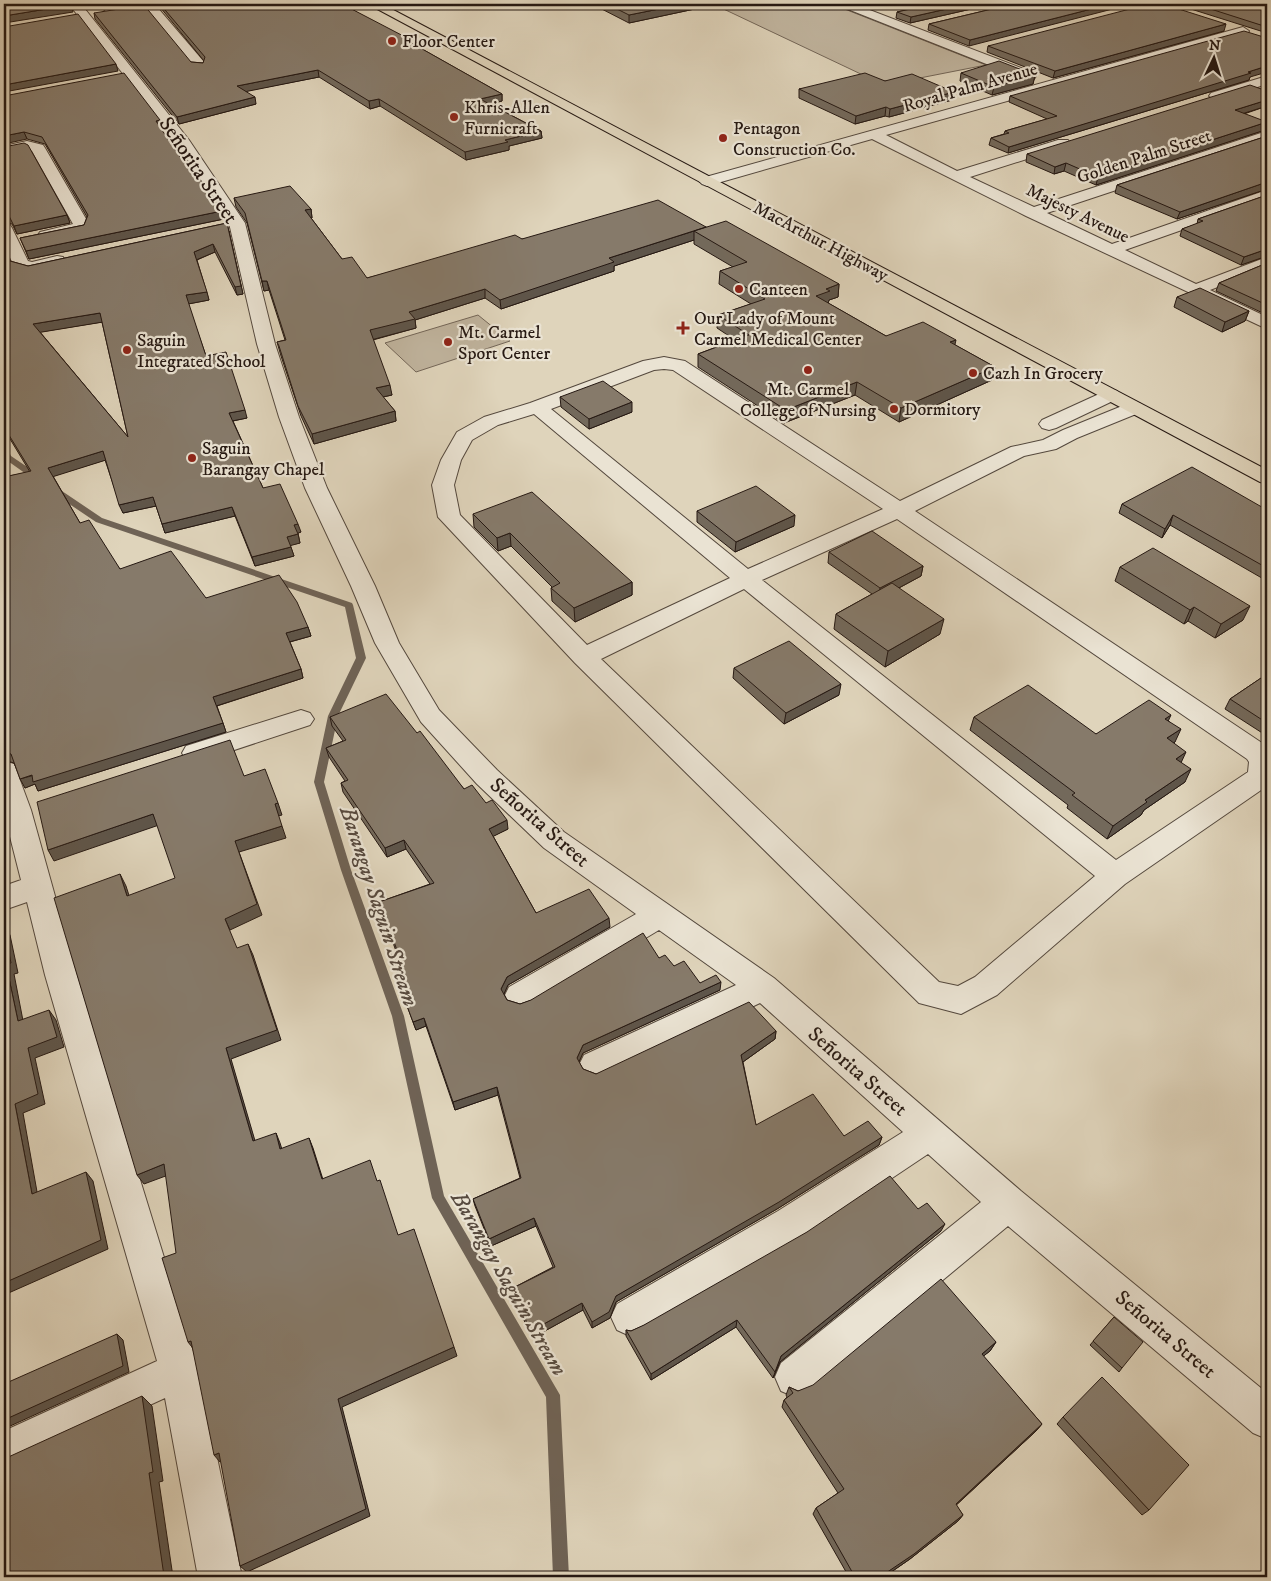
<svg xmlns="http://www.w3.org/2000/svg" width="1271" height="1581" viewBox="0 0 1271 1581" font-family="'IM FELL DW Pica',serif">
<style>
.green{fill:#c0b49e;stroke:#736658}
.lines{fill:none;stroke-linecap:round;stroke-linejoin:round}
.stream{fill:#6f6356;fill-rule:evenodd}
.street-casing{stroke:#54483d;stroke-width:2}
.highway-casing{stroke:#261913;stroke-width:2}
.street{fill:#eae3d3;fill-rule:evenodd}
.highway{fill:#dfd4bb;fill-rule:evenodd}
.wall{fill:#73695b;stroke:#261913;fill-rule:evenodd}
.shaded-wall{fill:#5e554a;stroke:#261913}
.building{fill:#867a6a;stroke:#261913;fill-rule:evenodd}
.poi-dot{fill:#8f2418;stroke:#eae3d3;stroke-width:2}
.labels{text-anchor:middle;stroke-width:4.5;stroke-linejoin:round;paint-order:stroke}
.far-poi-label{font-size:18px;fill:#261913;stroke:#eae3d3;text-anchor:start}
.far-street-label{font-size:18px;fill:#261913;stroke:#eae3d3}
.street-label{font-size:21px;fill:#261913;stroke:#eae3d3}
.water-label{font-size:22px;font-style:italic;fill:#574a3f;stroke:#eae3d3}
</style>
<rect width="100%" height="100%" fill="#dfd4bb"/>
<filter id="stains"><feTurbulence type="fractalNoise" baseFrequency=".004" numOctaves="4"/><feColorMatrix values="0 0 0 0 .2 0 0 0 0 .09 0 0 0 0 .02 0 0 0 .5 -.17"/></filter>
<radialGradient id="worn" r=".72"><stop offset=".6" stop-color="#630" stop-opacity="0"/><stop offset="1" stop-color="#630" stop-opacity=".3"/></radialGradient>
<!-- green -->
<path class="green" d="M713 4H832L986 65 884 85Z
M478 315 510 341 416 372 385 343Z"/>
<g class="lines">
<!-- stream -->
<path class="stream" d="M4 448H7L11 456 42 477V481H36L5 459 4 456Z
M50 487H56L102 518 352 603 353 605 366 658 338 716 324 782 351 870 404 1016 444 1196 560 1395 569 1577H553L546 1397 432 1198 392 1016 341 870 314 782 328 716 356 658 345 607 96 522 50 491Z"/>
<defs>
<path id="street" d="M69 4H81L189 140 245 223 275 344 299 417 327 488 375 586 399 643 439 710 497 770 564 832 774 978 1021 1191 1267 1393V1439L1253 1433 1008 1226 809 1391 795 1397 781 1391 775 1377 781 1363 981 1202 928 1154 804 1237 643 1330 630 1336 617 1330 611 1317 617 1304 778 1211 903 1132 760 1003 608 1075 596 1080 584 1075 579 1065 584 1055 736 985 659 930 531 1007 520 1011 509 1007 504 997 509 987 636 914 544 848 477 784 421 722 375 643 351 586 305 488 279 417 257 344 229 223 178 145Z
M137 4H162L157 7 204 62 205 65 204 68H194L146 9 109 16 103 12 109 8Z
M838 4H854L1034 73 1036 76 1034 79H1024L840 6Z
M1243 27 1249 31 1247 34 886 135 957 171 1058 140H1068L1070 143 1068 146 970 177 1034 207 1267 131V140L1047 213 1112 244 1267 190V200L1125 250 1196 284 1267 257V268L1210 290 1267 317V329L1026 216 872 139 707 186 702 184 699 181 702 178Z
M1267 76V84L1216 100 1209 96 1211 93Z
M27 141 43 145 45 148 89 224 86 231 46 240 40 238 38 235 40 232 73 224 32 151 27 149 4 154V146Z
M4 223 10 225 12 228 28 261 32 262 57 256 63 257 65 261 63 265 31 272 15 268 4 245Z
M664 357 685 361 900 501 1011 447 1043 440 1063 430 1127 404 1134 402 1141 404 1144 408 1141 412 1077 438 1056 449 1024 456 915 511 1265 745 1267 748V786L1125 884 997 995 961 1014 919 1003 575 663 438 517 432 485 441 460 457 432 484 417 530 403 643 361ZM664 369 673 370 883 509 748 569 551 409 654 370ZM534 414 730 578 587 645 460 515 454 485 461 460 472 440 498 425ZM897 519 1247 759 1249 762 1248 772 1116 860 762 580ZM744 589 1095 876 975 977 958 986 939 982 601 659Z
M1110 389 1117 391 1120 395 1117 399 1056 428 1049 430 1042 428 1039 424 1042 420Z
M301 710 310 713 314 719 310 725 195 763 186 760 182 753 186 746Z
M4 761 14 764 31 810 77 975 199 1371 242 1577H198L165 1398 4 1472V1431L157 1361 45 975 27 902 4 910V886L21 880 4 813Z"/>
<path id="highway" d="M368 4H382L1267 470V484L1260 482Z"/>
</defs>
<!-- street casing -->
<use href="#street" class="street-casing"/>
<!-- highway casing -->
<use href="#highway" class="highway-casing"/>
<!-- street -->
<use href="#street" class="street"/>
<!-- highway -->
<use href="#highway" class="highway"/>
</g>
<!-- wall -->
<path class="wall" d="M83 4H124L88 9Z
M159 4H342L502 94V101L490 104 541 131 542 138 509 146V150L466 160 380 106 370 109 319 77 246 91 256 104 179 124 95 19 94 13 191 62 203 63 204 61 160 7Z
M592 4H718L629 23Z
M923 4H993L910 23 896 18 897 12 927 5Z
M1013 4 969 46 928 30 929 24Z
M1175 4H1247L1267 10V33Z
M1224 31 1053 78 987 52 988 46Z
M961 73 1035 75 1033 84 992 95 960 81Z
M1250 77 1249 80 1008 153 989 145 991 138 1004 134 1005 131 1047 119 1009 102 1010 96Z
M885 81 954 92 952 100 889 117 885 116 855 124 799 98V89Z
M4 96 160 120 162 128H160L184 163 222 211 224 219 29 259 20 238 84 225 87 217 45 144 27 139Z
M1267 106 1244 114 1265 130 1096 185 1064 171 1054 174 1026 162 1027 154Z
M1267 136V189L1177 219 1115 193 1117 185Z
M4 147 67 215 70 223 17 234 12 224 4 222Z
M1267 195V256L1241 265 1180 236 1182 229 1197 224 1198 219Z
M234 198 311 209 312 218H311L342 259 367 278 522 239 706 227 839 284 838 297 829 300 828 303 886 336 955 345 995 367 992 380 899 422 855 395 784 423 698 367V354L735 340 717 328 718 315 751 304 719 284 720 271 733 267 694 244V240L614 266V271L501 309 485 298 415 320 416 328 373 340 392 395 383 397 395 411 396 421 314 444 301 416 281 356 277 342 285 340 269 290 264 291 247 223 236 207Z
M227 223 243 294 237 295 215 252 197 260 209 300 188 304 206 356 247 418 233 421 263 488 301 532 298 533 300 543 290 545 294 556 255 566 235 516 165 533 156 506 123 513 105 460 53 476 80 523 120 569 206 598 308 627 311 636 290 642 301 669 303 678 217 706 226 732 38 791 35 784 25 788 14 763 4 760V477L30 472 4 429V247L10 261 28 266ZM102 322 128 437 40 332Z
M1267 263V315L1216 291 1219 283Z
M1177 297 1249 311 1245 321 1222 332 1174 307Z
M560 397 632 412 589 429 561 407Z
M1122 504 1267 510V581L1170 525 1162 538 1119 513Z
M697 511 794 526 735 552 697 522Z
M473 514 632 582V595L575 622 552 601 551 588 552 587 511 546 498 551 474 527Z
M829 552 923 566 921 576 899 588 940 634 885 667 834 629 836 614 872 594 828 563Z
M1120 567 1243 620 1215 638 1188 621 1184 624 1115 581Z
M734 668 839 695 784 724 733 678Z
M1267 674V736L1225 709 1230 699Z
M330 717 417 733 464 789 486 803 508 829 493 836 536 913 610 927 508 985 504 994 507 1000 520 1004 659 958 674 966 700 983 720 990 583 1053 579 1062 583 1069 596 1074 776 1031 775 1039 743 1062 756 1125 844 1136 882 1137 879 1145 777 1209 616 1302 610 1318 592 1328 583 1310 532 1338 513 1296 511 1289 553 1267 536 1226 491 1246 475 1206 473 1199 520 1178 498 1095 455 1110 426 1026 416 1030 400 987 397 979 399 978 393 961 391 953 396 951 381 910 379 902 430 884 406 849 387 857 343 792 341 783 345 781 329 757 326 748 343 741 332 726Z
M974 717 1096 734 1169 721 1175 742 1173 743 1181 762 1185 782 1144 810 1141 815 1107 839 1067 808 1068 805 970 730Z
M918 1209 941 1231 780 1362 773 1378 736 1327 651 1380 626 1336V1330L631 1331Z
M1114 1317 1122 1368 1119 1372 1090 1345Z
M996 1342 990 1351 983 1356 1042 1424 1036 1431 956 1505 963 1515 958 1521 910 1559 884 1577H849L813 1514 816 1508 838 1493 782 1407 784 1400 787 1397 786 1395 789 1387 798 1391Z
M1063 1417 1149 1510 1142 1515 1057 1424Z"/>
<!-- shaded-wall -->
<path class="shaded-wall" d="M86 4H124L88 9Z
M684 4H718L629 23V15Z
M969 4H993L910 23 911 17Z
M1111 4H1132L969 46 970 40Z
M71 5 73 12 4 23V16Z
M1226 24 1224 31 1053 78 1055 71Z
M116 64 118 71 4 92V85Z
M1267 66V72L1250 77 1249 80 1008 153 1009 147Z
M318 70 319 77 239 93 237 86Z
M1035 75 1033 84 992 95 994 87Z
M954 92 952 100 889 117 890 109Z
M502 94V101L481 106 480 99Z
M255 97 256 104 179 124 177 117Z
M379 99 380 106 370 109 369 101Z
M1267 100V106L1232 117 1235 110Z
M886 107 885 116 855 124 856 116Z
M160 120 162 128H158L156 121Z
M1267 122 1265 130 1096 185 1098 177Z
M541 131 542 138 509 146V150L466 160 465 152 505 140Z
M24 132 27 139 4 144V136Z
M1066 163 1064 171 1054 174 1055 167Z
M1267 182V189L1177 219 1180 212Z
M311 209 312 218 306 219 305 210Z
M222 211 224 219 29 259 26 251Z
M67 215 70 223 17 234 14 226Z
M229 231 243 294 237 295 235 287Z
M694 231V240L614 266V271L501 309 500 300 609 258Z
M213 244 215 252 196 260 194 252Z
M1267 249V256L1241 265 1244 257Z
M262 281H267L269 290 264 291Z
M839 284 838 297 829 300 828 304 816 296 826 289Z
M485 289V298L415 320 416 328 371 340 370 330 409 312Z
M207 292 209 300 188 304 186 295Z
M1249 311 1245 321 1222 332 1225 322Z
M100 313 103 322 36 333 33 324Z
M956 340 953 353 950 342Z
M995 367 992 380 899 422 901 408Z
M857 382 855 395 784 423 786 410Z
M390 385 392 395 378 398 376 388Z
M632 402V412L589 429V419Z
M245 410 247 418 232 421 229 413Z
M395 411 396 421 314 444 312 434Z
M103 451 106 460 52 477 48 468Z
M153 497 156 506 123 513 119 505Z
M232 507 235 516 165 533 162 524Z
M795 515 794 526 735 552 736 542Z
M1173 515 1170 525 1162 538 1165 529Z
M298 524 301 532 296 534 294 525Z
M510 533 511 546 498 551 497 538Z
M298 534 300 543 289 546 287 537Z
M291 547 294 556 255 566 252 557Z
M923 566 921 576 878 599 880 588Z
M632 582V595L575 622 574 608Z
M1250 606 1243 620 1215 638 1221 624Z
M1194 607 1188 621 1184 624 1190 610Z
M944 619 940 634 885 667 888 651Z
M308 627 311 636 289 642 286 633Z
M301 669 303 678 216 706 213 697Z
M841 684 839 695 784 724 786 713Z
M1171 715 1165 728V719Z
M223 723 226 732 38 791 35 784 25 788 20 779Z
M1181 729 1175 742 1161 751 1167 738Z
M1186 752 1180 765 1176 759Z
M1191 769 1185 782 1144 810 1141 815 1107 839 1113 826 1145 800Z
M278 803 282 815 278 816 275 804Z
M153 814 159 825 54 861 48 850Z
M507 820 508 829 490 838 489 829Z
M282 826 286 838 239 852 262 915 230 930 225 919 235 841Z
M404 840 406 849 387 857 385 848Z
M120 874 126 886 133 908 127 896Z
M609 918 610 927 508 985 502 998 501 989 507 977Z
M4 926 10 935 18 973 14 974 25 1031 18 1021 6 964Z
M248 944 253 955 281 1040 231 1059 258 1151 253 1141 226 1048Z
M721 982 720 990 583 1053 577 1066V1058L583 1045Z
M49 1010 56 1020 64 1047 35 1058 45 1104 23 1113 39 1203 32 1194 15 1104 28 1048Z
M424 1018 426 1026 416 1030 413 1022Z
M776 1031 775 1039 740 1064 741 1055Z
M497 1087 498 1095 455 1110 453 1102Z
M276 1133 280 1143 285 1159 280 1149Z
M882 1137 879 1145 777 1209 616 1302 610 1318 592 1328V1322L616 1296Z
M309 1138 313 1148 326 1189 322 1179Z
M164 1164 171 1174 144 1184 137 1175Z
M86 1172 93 1181 108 1249 4 1295V1283Z
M534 1218 536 1226 491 1246 489 1239Z
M945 1224 941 1231 780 1362 773 1378 781 1356Z
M582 1303 583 1310 532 1338 531 1331Z
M737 1320 736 1327 651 1380V1374Z
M117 1334 123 1340 129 1372 8 1427 4 1425V1419Z
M191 1341 195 1351 188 1342Z
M996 1342 990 1351 976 1362 982 1354Z
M454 1347 457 1356 342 1407 370 1516 247 1572 240 1566 338 1399Z
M142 1396 152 1406 163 1481 159 1482 173 1577H161L149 1473Z
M1042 1424 1036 1431 951 1510 956 1504Z
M219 1453 226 1459 220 1462 214 1455Z
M963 1515 958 1521 910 1559 884 1577H880Z"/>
<!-- building -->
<path class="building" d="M4 4H70L71 5 4 16Z
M160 4H342L411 40 408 41 502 94 480 99 541 131 505 140 508 142 465 152 379 99 369 101 318 70 237 86 255 97 177 117 94 13 144 5 191 62 203 63 205 57Z
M607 4H684L629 15Z
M933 4H969L911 17 897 12Z
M1013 4H1111L970 40 929 24Z
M1149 4H1163L1226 24 1055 71 988 46Z
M1195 4H1247L1267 10V27Z
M78 14 116 64 4 85V27Z
M1244 31 1267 38V66L1248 72 1251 73 1009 147 991 138 1009 133 1005 131 1057 116 1010 96Z
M999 61 1035 75 994 87 961 73Z
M124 73 160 120 156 121 184 163 207 187 222 211 26 251 20 238 84 225 88 215 42 137 24 132 4 136V96Z
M865 73 885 81 912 74 954 92 890 109 886 107 856 116 799 89Z
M1250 85 1267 91V100L1235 110 1267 122 1098 177 1066 163 1055 167 1027 154Z
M1267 136V182L1180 212 1117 185Z
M24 143 28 145 67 215 14 226 9 216 4 215V147Z
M290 186 311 209 305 210 342 259 352 257 367 278 515 235 522 239 658 200 706 227 609 258 614 262 500 300 485 289 409 312 415 319 370 330 390 385 376 388 395 411 312 434 298 406 279 346 277 342 286 340 267 281H262L245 213 234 198Z
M1267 195V249L1244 257 1182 229 1203 221 1198 219Z
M726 221 839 284 826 289 830 291 816 296 886 336 923 322 956 340 950 342 995 367 901 408 857 382 786 410 698 354 749 335 718 315 765 299 720 271 747 262 694 231Z
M227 223 241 286 235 287 213 244 194 252 207 292 186 295 206 356 226 352 245 410 229 413 263 488 280 484 298 524 294 525 298 534 287 537 291 547 252 557 232 507 162 524 153 497 119 505 103 451 48 468 80 523 89 520 120 569 171 551 206 598 279 575 297 602 308 627 286 633 301 669 213 697 223 723 33 782 32 775 20 779 11 754 4 752V477L31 471 4 427V247L10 261 28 266ZM100 313 128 437 33 324Z
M1267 263V305L1219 283Z
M1200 288 1249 311 1225 322 1177 297Z
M603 381 632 402 589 419 560 397Z
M1192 467 1267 510V568L1173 515 1165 529 1122 504Z
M756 486 795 515 736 542 697 511Z
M532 492 632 582 574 608 551 588 560 583 510 533 497 538 473 514Z
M872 531 923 566 880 588 829 552Z
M1153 548 1250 606 1221 624 1194 607 1190 610 1120 567Z
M892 583 944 619 888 651 836 614Z
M789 641 841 684 786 713 734 668Z
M1267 674V723L1230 699Z
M1028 685 1096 734 1149 700 1171 715 1165 719 1181 729 1167 738 1186 752 1176 759 1191 769 1145 800 1147 802 1113 826 1072 795 1075 793 974 717Z
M386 694 417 733 420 731 464 789 472 785 486 803 492 800 507 820 489 829 536 913 589 889 609 918 507 977 501 989 507 1000 520 1004 531 1000 643 933 659 958 665 955 674 966 684 961 700 983 716 975 721 982 583 1045 577 1058 583 1069 596 1074 749 1002 776 1031 741 1055 756 1125 813 1094 844 1136 868 1121 882 1137 779 1202 616 1296 609 1312 592 1322 582 1303 531 1331 511 1289 555 1267 534 1218 489 1239 473 1199 521 1178 497 1087 453 1102 424 1018 413 1022 397 979 400 978 391 953 397 950 379 902 434 883 404 840 385 848 341 783 348 780 326 748 346 740 330 717Z
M230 740 244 776 265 769 278 803 275 804 282 826 235 841 257 904 225 919 237 948 248 944 277 1030 226 1048 253 1141 276 1133 280 1149 309 1138 322 1179 370 1160 377 1181 380 1180 398 1235 414 1229 454 1347 338 1399 366 1509 240 1566 219 1453 214 1455 191 1341 188 1342 162 1258 176 1253 164 1164 137 1175 54 898 120 874 127 896 175 878 153 814 48 850 37 802Z
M4 929 11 963 6 964 18 1021 49 1010 57 1037 28 1048 38 1094 15 1104 32 1194 86 1172 101 1240 4 1283Z
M890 1176 918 1209 927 1203 945 1224 781 1356 775 1372 737 1320 651 1374 626 1330 631 1331 644 1325 807 1232Z
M941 1279 996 1342 982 1354 1042 1424 956 1504 963 1515 914 1554 880 1577H855L816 1508 844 1489 784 1400 793 1393 789 1387 798 1391 813 1385Z
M1114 1317 1143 1342 1122 1368 1093 1341Z
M117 1334 123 1366 4 1420V1384Z
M1102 1377 1189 1465 1149 1510 1063 1417Z
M142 1396 153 1472 149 1473 164 1576 161 1577H10L7 1534 4 1535V1459Z"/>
<!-- markers -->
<g class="poi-dot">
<circle cx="392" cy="41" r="5"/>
<circle cx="454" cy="117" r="5"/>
<circle cx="723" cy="138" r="5"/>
<circle cx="739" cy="289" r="5"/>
<path d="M680.5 320.5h5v5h5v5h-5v5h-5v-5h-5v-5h5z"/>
<circle cx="448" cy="342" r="5"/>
<circle cx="127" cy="350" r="5"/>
<circle cx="808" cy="370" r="5"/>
<circle cx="973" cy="373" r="5"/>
<circle cx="894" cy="409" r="5"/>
<circle cx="192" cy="458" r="5"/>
</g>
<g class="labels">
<!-- far-poi labels -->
<g class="far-poi-label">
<text x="402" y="47">Floor Center</text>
<text x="464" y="113">Khris-Allen<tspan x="464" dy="21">Furnicraft</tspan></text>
<text x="733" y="134">Pentagon<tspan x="733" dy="21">Construction Co.</tspan></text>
<text x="749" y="295">Canteen</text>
<text x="694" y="324">Our Lady of Mount<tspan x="694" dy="21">Carmel Medical Center</tspan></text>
<text x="458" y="338">Mt. Carmel<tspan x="458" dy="21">Sport Center</tspan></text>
<text x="137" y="346">Saguin<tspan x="137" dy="21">Integrated School</tspan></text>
<text x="983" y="379">Cazh In Grocery</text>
<text x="808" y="395" text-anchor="middle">Mt. Carmel<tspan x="808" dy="21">College of Nursing</tspan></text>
<text x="904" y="415">Dormitory</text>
<text x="202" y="454">Saguin<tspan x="202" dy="21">Barangay Chapel</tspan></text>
</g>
<!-- far-street labels -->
<g class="far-street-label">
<text transform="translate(970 87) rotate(-16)" y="6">Royal Palm Avenue</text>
<text transform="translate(1144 156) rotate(-18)" y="6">Golden Palm Street</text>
<text transform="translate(1078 213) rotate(26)" y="6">Majesty Avenue</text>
<text transform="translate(821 241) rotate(28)" y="6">MacArthur Highway</text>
</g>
<!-- street labels -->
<g class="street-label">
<text transform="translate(199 170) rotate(56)" y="7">Señorita Street</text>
<text transform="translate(540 822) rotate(41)" y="7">Señorita Street</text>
<text transform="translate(858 1071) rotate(41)" y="7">Señorita Street</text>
<text transform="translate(1166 1334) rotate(40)" y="7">Señorita Street</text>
</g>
<!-- water labels -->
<g class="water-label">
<text transform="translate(380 906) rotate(72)" y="8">Barangay Saguin Stream</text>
<text transform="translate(510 1283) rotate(60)" y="8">Barangay Saguin Stream</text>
</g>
</g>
<!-- margin -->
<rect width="1271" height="1581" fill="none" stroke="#dfd4bb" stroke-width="20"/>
<rect x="5" y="5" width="1261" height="1571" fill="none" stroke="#261913" stroke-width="2.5"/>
<rect x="10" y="10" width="1251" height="1561" fill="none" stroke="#261913"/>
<!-- north arrow -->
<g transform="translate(1214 58) rotate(4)" stroke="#eae3d3" stroke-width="4" paint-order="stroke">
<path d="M0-4L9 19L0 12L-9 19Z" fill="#261913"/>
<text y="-8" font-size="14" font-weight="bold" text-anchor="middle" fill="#261913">N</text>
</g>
<rect width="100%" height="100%" filter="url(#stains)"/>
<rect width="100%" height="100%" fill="url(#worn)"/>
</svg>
